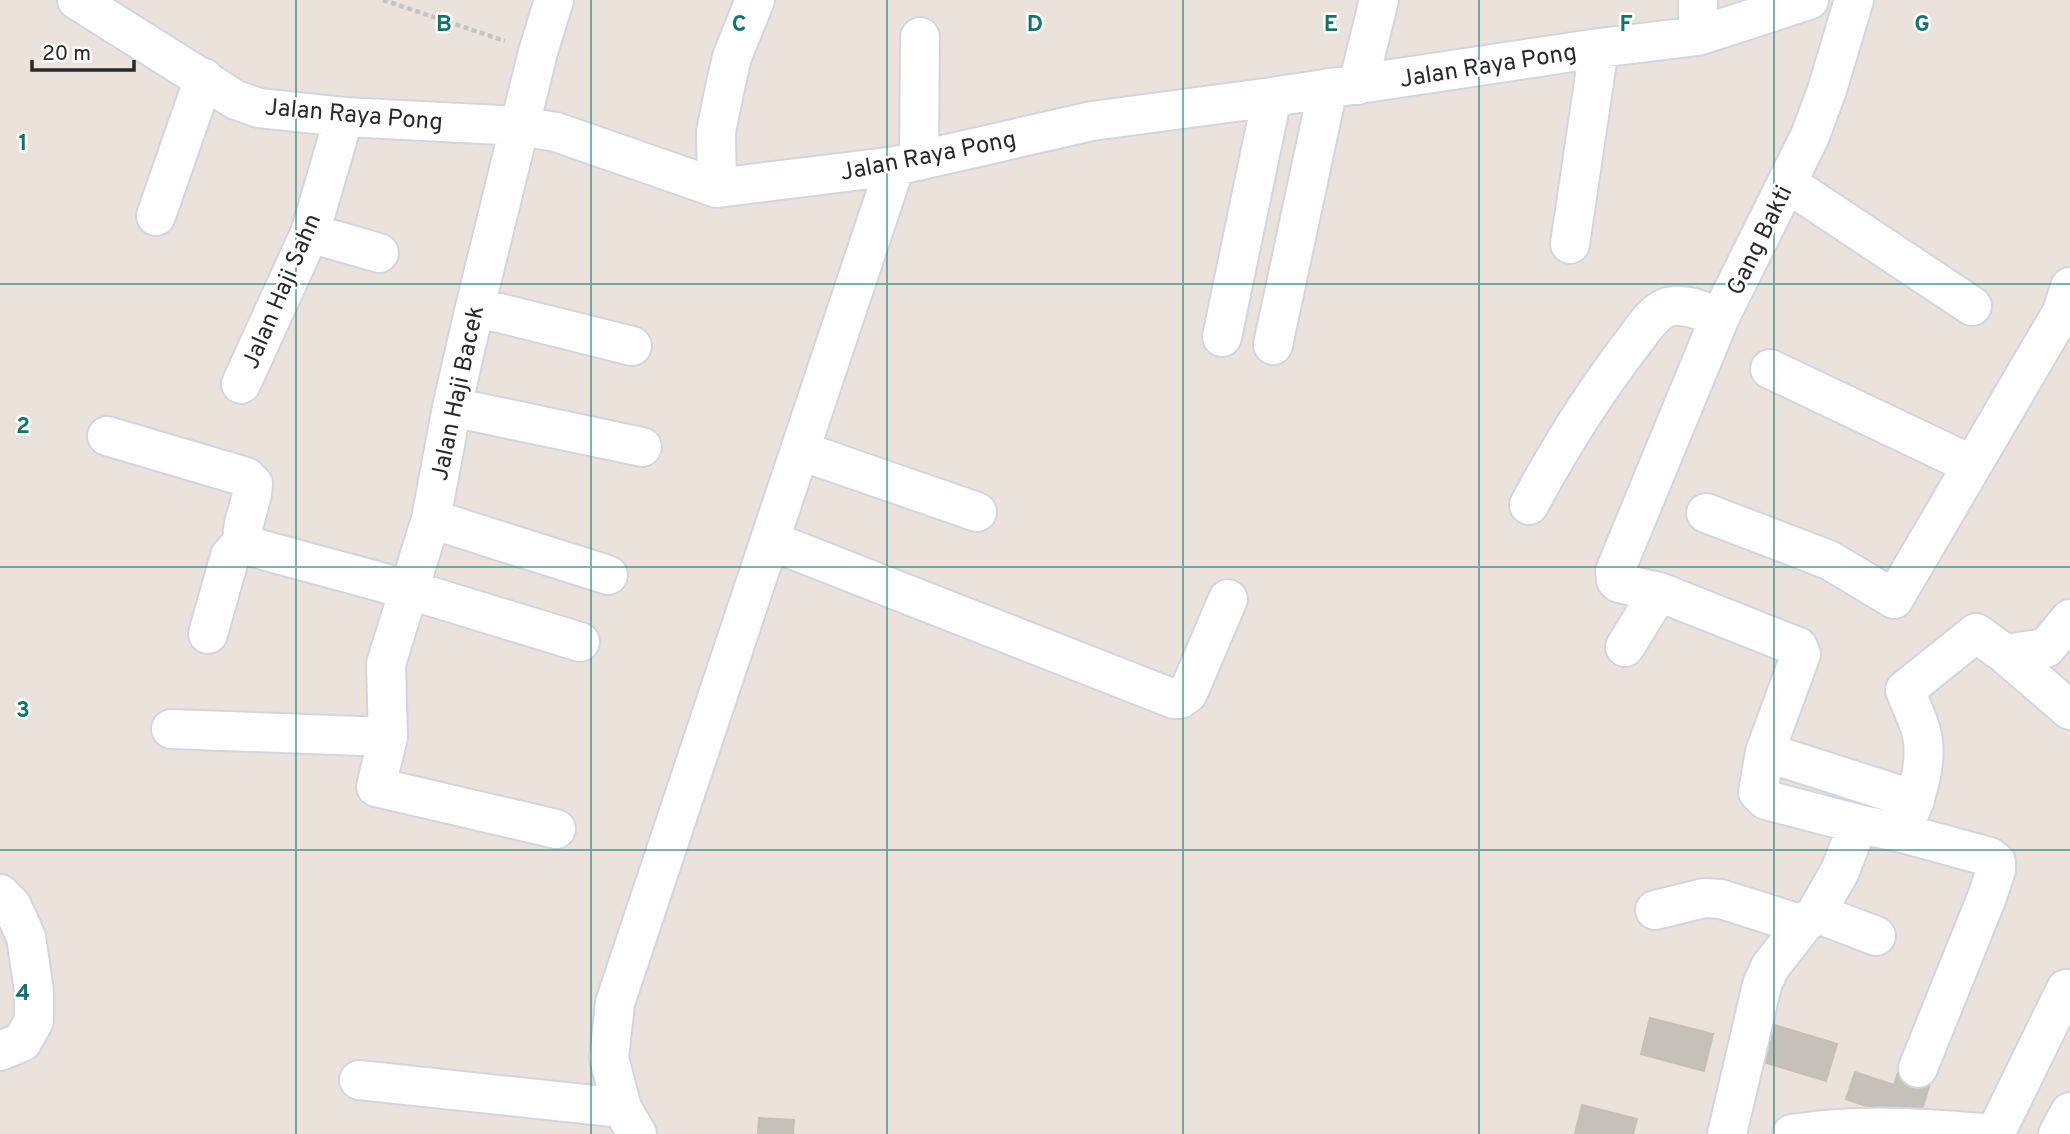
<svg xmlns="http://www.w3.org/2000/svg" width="2070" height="1134" viewBox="0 0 2070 1134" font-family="Overpass,sans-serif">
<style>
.building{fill:#c6c0bb;stroke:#c6bfb5;stroke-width:2}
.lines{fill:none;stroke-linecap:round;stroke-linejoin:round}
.minor-casing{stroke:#d1d5e1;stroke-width:42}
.path{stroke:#c3c3c3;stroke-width:4.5;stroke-dasharray:5 3.5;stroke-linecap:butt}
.minor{stroke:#fff;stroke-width:38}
.grid{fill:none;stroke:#0f766e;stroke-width:2;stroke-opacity:0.55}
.labels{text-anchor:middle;stroke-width:5;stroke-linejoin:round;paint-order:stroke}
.street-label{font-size:24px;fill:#292929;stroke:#fff}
.grid-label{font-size:23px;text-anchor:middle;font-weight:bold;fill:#0f766e;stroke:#fff;stroke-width:5;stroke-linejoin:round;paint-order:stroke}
</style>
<rect width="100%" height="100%" fill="#ebe3db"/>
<!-- building -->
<path class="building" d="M1650 1018 1713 1034 1704 1071 1641 1054Z
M1768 1023 1837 1044 1826 1081 1757 1060Z
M1899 1069 1931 1080 1918 1123 1846 1099 1855 1072 1894 1085Z
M1582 1105 1637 1119 1633 1134H1575Z
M759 1118 794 1120 793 1134H758Z"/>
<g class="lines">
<defs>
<path id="minor" d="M77 0 236 100 259 108 344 117 520 126 556 132 717 188 895 166 1092 121 1272 97 1599 48 1698 36 1809 0
M554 0 538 52 475 307 452 407 431 519 386 664 388 737 376 787 556 829
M1698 36V0
M1358 85 1379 0
M919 161 920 37
M1787 183 1972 306
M717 188 716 132 724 92 732 57 755 0
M156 216 204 78
M310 233 379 253
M1570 244 1599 48
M475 307 632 346
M1222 337 1272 97
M1273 345 1328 88
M1770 369 1972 465
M241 384 310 233 344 117
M452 407 642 447
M107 436 246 477 253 484C253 504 240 522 243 542L252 547 410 590 580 642
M801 451 977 512
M1529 505C1559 449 1592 396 1631 345 1641 333 1652 312 1668 307 1684 302 1704 312 1720 317
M1706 513 1829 560 1894 599 2062 312 2070 287
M431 519 608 575
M771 541 1174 699H1180L1188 693 1228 599
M1659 592 1798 647 1801 654 1765 752 1758 792 1766 800 1858 824 1902 833
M208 634 230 556 243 542
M1625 647 1659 592 1619 583 1616 580 1615 571 1720 317 1810 136 1827 90 1854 0
M2005 654 2070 710
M171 729 388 737
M1765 752 1915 800
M0 894 12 906 26 937 34 991V1021L22 1042 0 1051
M1655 910 1704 898 1721 899 1803 925
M1816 913 1876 936
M1918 1068 1987 897 1996 870V862L1990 857 1902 833C1914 802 1930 764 1921 731 1917 717 1910 703 1905 690L1976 633 2005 654 2046 648 2070 619
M359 1080 622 1108
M637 1134 622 1108 609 1058 615 1003 895 166
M1727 1134 1762 985 1770 967 1803 925 1816 913 1840 871 1858 824
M1792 1134C1860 1123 1927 1128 1995 1134L2066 989 2070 990
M2058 1134 2070 1112"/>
</defs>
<!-- minor casing -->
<use href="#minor" class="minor-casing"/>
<!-- path -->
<path class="path" d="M383 0 505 41"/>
<!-- minor -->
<use href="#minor" class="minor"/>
</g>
<!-- grid -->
<path class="grid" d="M296 0V1134M591 0V1134M887 0V1134M1183 0V1134M1479 0V1134M1774 0V1134M0 284H2070M0 567H2070M0 850H2070"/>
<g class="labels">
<!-- street labels -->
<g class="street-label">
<text transform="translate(1488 65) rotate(-9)" y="8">Jalan Raya Pong</text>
<text transform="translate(354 114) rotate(5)" y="8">Jalan Raya Pong</text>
<text transform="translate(928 155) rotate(-11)" y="8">Jalan Raya Pong</text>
<text transform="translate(1759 240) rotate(-64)" y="8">Gang Bakti</text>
<text transform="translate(281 291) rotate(-67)" y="8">Jalan Haji Sahn</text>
<text transform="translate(457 393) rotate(-78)" y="8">Jalan Haji Bacek</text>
</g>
</g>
<g class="grid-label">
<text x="444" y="31">B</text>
<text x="739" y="31">C</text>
<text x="1035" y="31">D</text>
<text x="1331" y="31">E</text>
<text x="1626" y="31">F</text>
<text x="1922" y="31">G</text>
<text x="23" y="150">1</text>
<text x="23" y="433">2</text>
<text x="23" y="717">3</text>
<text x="23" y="1000">4</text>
</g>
<!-- scale -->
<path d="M32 60v10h102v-10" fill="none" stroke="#292929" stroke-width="3.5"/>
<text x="42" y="60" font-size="21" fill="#292929" stroke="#ffffff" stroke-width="5" paint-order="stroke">20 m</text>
</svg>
